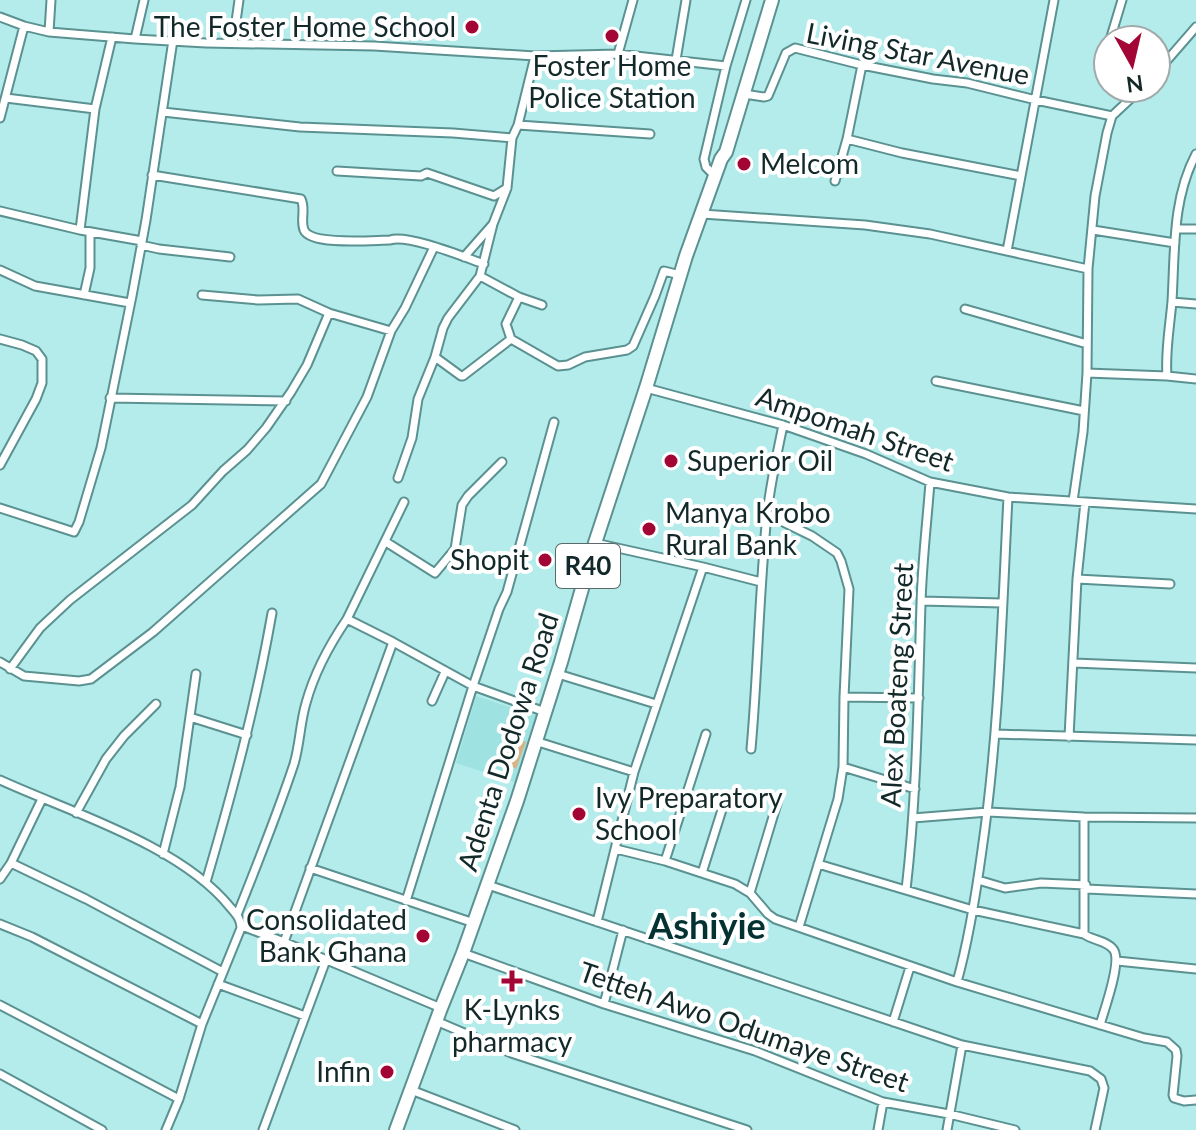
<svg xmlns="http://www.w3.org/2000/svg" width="1196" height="1130" viewBox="0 0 1196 1130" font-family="Lato,sans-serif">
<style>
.built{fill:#9fe2e2}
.green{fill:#d6b485}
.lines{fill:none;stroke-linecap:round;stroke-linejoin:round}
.street-casing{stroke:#5b9191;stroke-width:11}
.primary-casing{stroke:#5b9191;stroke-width:16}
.street{stroke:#fff;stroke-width:7}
.primary{stroke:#fff;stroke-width:12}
.poi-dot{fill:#a30534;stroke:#fff;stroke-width:3}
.labels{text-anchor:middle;stroke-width:8;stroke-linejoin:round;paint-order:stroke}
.shield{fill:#fff;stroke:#5a6969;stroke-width:2}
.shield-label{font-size:26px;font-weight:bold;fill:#132929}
.poi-label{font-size:28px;fill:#132929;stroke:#fff;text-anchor:end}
.street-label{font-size:28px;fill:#132929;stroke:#fff}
.district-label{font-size:36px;font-weight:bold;fill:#043232;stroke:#fff}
</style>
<rect width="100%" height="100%" fill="#b3eceb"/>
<!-- built -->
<path class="built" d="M476 696 538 716 517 783 456 763Z"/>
<!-- green -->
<path class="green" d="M524 741 526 742 516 769 502 760 508 744Z"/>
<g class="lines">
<defs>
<path id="street" d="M0 17 24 26 49 32 135 39 206 43 374 46 535 56 618 54 726 66 746 0
M49 32 51 0
M135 39 144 0
M1110 40 1122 0
M233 43 239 0
M618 54 633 0
M676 60 686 0
M1156 73 1196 27
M744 94 764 97 768 96 786 53 795 48 862 65 933 79 967 83 1036 100 1112 116
M6 98 95 109
M163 112 300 127 453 133 512 138
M0 118 24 26
M518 125 650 134
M847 139 902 153 1021 176
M337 171 421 176 427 173 494 196 507 188
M152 175 301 199C306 209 300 220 304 230 311 246 374 240 390 240 408 234 464 257 484 264
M715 176 706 167 704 159 726 66
M835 181 847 139 862 65
M0 211 80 230 142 241
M702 214 865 225 930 234 1088 269
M493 224 480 276 448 318 443 328 435 357 461 376H463L511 339 506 324 519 297
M1176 229H1196
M80 230 95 109 112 37
M1093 230 1175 243
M141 245 159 249 230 257
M1007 251 1054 0
M464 257 493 224 507 188 512 138 518 125 535 56
M0 270 35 286 130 303
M480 276 519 297 542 305
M84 295 90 268V232
M202 295 258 300 298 299 329 313 391 331
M1172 302 1196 304
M965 309 1087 344
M0 339 22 345 36 351 42 359V383L36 399 0 465
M511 339 558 366 568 365 585 357 627 350 633 346 655 296 664 271 680 275
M1087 373 1167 376 1196 379
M1167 376C1165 351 1170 326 1172 301 1175 251 1172 199 1196 154
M936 381 1084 411
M646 388 783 425 866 454 930 482 1008 497 1196 509
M110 398 286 401
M398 478 412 438 418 399 435 357
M1073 501 1083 432 1087 373 1088 269 1095 196 1107 133 1112 116 1142 88
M0 508 74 532 79 522 101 448 132 296 146 220 173 40
M767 514 812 536 837 553 841 561 849 589 844 697 843 767 838 799 799 927
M386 542 435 573 455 549 462 505 468 496 502 462
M595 543 703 567 761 582
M1077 579 1170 584
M921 601 1002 603
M347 619 404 502
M0 662 24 676 79 681 91 679 153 632 321 484 367 397 391 331 405 308 434 247
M1074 663 1196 668
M10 669 40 628 70 600 192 505 223 471 247 450 266 428 291 392 307 365 329 313
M558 674 656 704
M844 697 919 698
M432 701 445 672
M190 717 247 735
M996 734 1196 740
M1069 737 1077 579 1085 502
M535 741 634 772
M751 749C758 671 759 593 767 515 770 485 777 455 783 425
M843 767 915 789
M0 780C72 813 180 845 230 907 236 914 241 919 241 928L202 1024 179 1099 166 1130
M76 813 106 759 124 736 156 704
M913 818 988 812 1084 817 1196 818
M616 849 665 861 735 884 750 893 768 914 775 919 957 982 1144 1038 1167 1042 1176 1050 1177 1056 1173 1095 1174 1098 1184 1101 1196 1100
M163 854 180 787 196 674
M665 861 706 734
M11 863 86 899 223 972
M818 864 973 910 1084 934V817
M310 868 474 923
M702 873 726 797
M0 879 11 863 42 799
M978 880 1005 888 1041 883 1086 885
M206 882C232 793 256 705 272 613
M488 885 962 1045 1090 1071 1101 1079 1104 1088 1095 1130
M1086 889 1196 894
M906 890C917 795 918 700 921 604 922 563 927 523 930 482
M750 893 779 797
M406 901 473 686 499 609 507 592 554 422
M237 915C257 865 277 815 294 764 300 744 300 723 306 703 314 674 330 644 347 619L393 642
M597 922 634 772 703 567
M0 924 32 937 202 1024
M242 926 284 942 441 1008
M1084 934C1093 941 1106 940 1113 949 1123 960 1104 1010 1100 1025
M284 942 393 642 473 686 545 712
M463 953 604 1004 755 1051 883 1102 949 1114 1015 1130
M1117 961 1196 969
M957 982C969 939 976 894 982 850 999 733 1002 615 1008 497
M218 984 305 1016
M604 1004 623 930
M0 1005 179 1099
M436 1021 511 1053 747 1130
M893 1022 910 967
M0 1074 102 1130
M411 1090 515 1130
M263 1130 326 960
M878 1130 883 1102
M947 1130 962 1045"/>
<path id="primary" d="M396 1130 441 1008 463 953 517 801 561 662 595 543 646 388 686 256 721 159 726 152 772 0"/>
</defs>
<!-- street casing -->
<use href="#street" class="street-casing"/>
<!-- primary casing -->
<use href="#primary" class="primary-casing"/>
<!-- street -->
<use href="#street" class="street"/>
<!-- primary -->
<use href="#primary" class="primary"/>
</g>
<!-- markers -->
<g class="poi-dot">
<circle cx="472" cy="27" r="8"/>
<circle cx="612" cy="36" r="8"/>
<circle cx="744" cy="164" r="8"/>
<circle cx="671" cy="461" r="8"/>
<circle cx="649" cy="529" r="8"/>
<circle cx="545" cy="560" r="8"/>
<circle cx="579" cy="814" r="8"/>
<circle cx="423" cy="936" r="8"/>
<path d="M508 969h8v8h8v8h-8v8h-8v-8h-8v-8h8z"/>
<circle cx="387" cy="1072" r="8"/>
</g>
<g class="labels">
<!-- shield labels -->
<rect class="shield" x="556" y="544" width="64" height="44" rx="6"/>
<g class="shield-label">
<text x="588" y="575">R40</text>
</g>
<!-- poi labels -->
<g class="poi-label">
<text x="456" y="37">The Foster Home School</text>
<text x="612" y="76" text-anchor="middle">Foster Home<tspan x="612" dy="32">Police Station</tspan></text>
<text x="760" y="174" text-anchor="start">Melcom</text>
<text x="687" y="471" text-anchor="start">Superior Oil</text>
<text x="665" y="523" text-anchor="start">Manya Krobo<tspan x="665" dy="32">Rural Bank</tspan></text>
<text x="529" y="570">Shopit</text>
<text x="595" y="808" text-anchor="start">Ivy Preparatory<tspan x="595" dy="32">School</tspan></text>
<text x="407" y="930">Consolidated<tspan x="407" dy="32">Bank Ghana</tspan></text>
<text x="512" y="1020" text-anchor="middle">K-Lynks<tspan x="512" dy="32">pharmacy</tspan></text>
<text x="371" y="1082">Infin</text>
</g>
<!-- street labels -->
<g class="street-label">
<text transform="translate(918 54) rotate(11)" y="10">Living Star Avenue</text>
<text transform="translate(855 429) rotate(19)" y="10">Ampomah Street</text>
<text transform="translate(897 685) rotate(-87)" y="10">Alex Boateng Street</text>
<text transform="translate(508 742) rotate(-72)" y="10">Adenta Dodowa Road</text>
<text transform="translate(744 1027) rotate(19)" y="10">Tetteh Awo Odumaye Street</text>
</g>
<!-- district labels -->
<g class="district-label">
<text x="707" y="939">Ashiyie</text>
</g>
</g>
<!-- north arrow -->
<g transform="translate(1132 64) rotate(172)"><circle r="38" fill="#ffffff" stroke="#a1a9a9" stroke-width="2"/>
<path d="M0-6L14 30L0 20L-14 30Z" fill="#a30534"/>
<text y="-12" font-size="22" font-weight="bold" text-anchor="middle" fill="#132929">N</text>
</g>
</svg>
